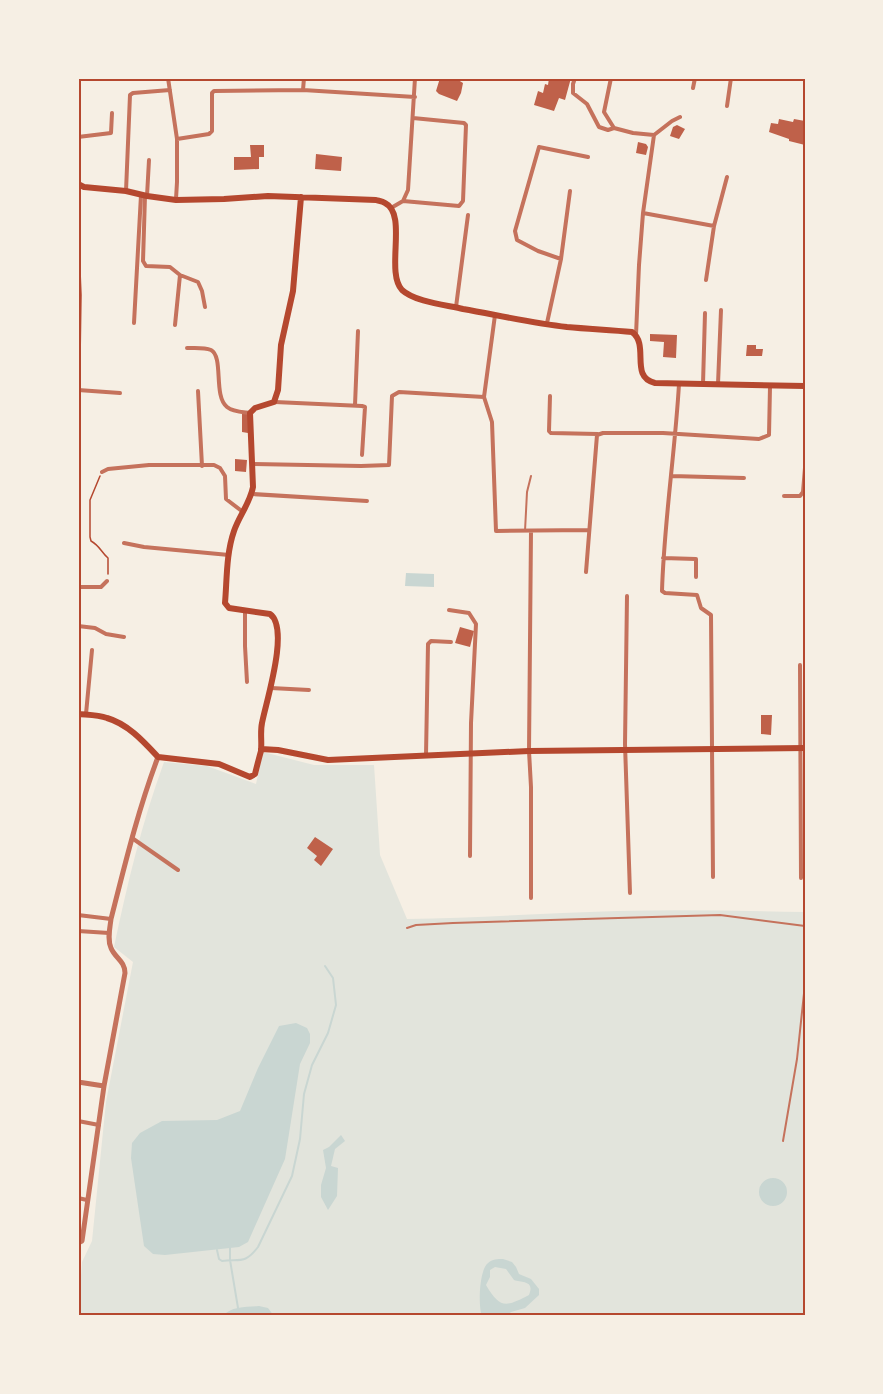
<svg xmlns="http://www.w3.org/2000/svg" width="883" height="1394" viewBox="0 0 883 1394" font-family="Cabin,sans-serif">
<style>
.green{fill:#e2e4dc}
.water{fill:#c9d6d2;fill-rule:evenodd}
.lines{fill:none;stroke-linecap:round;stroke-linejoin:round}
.stream{stroke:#c9d6d2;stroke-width:2}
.building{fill:#bf614a}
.path{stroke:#b5482f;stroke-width:1.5}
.service{stroke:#c5725c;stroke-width:2}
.minor{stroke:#c5725c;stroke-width:4}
.tertiary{stroke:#c5725c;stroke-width:5}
.secondary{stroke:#b5482f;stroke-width:6}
.neatline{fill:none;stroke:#b5482f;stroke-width:2}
</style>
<rect width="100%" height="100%" fill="#f6efe4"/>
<!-- green -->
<path class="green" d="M263 752 314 765H374L380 855 407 919C477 918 547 913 617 911 680 909 742 911 805 912V1316H78L82 1262 92 1241 106 1102 133 962 114 947C127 885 142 822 164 762L207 766 256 784Z"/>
<!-- water -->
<path class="water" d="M406 573 434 574V587L405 586Z
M296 1023 307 1028 310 1034V1043L300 1064 285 1159 248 1242 239 1247 165 1255 153 1254 144 1246 131 1158 132 1143 140 1133 162 1121 217 1120 240 1111 258 1068 279 1026Z
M341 1135 345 1141 335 1149 331 1166 338 1168 337 1196 328 1210 321 1197V1185L326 1168 323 1150 329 1147Z
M759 1192a14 14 0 1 1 28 0a14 14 0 1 1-28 0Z
M503 1259 512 1262 516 1267 519 1274 531 1279 539 1289V1295L525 1308 511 1312 507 1316H482C478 1307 479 1270 488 1263 492 1259 498 1259 503 1259ZM495 1267 506 1269 514 1280C522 1283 535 1280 529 1295 506 1307 500 1309 486 1285L490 1277V1270Z
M259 1306 268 1308 274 1316H223C231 1306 247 1307 259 1306Z"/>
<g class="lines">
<!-- stream -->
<path class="stream" d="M230 1248V1260L238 1308
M217 1250 219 1259 222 1261C241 1259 245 1264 258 1247L292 1176 300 1139 304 1094 312 1065 328 1033 336 1005 333 978 325 966"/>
</g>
<!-- building -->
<path class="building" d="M440 78H455L463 83 461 93 457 101 439 94 436 91Z
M549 78H571L565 100 559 98 554 111 534 105 538 91 543 93 545 84 548 85Z
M779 119 793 122 794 119 805 121V145L789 141V139L769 132 771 123 778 124Z
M677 125 685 129 679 139 670 136 673 127Z
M638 142 646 144 648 147 646 155 636 153Z
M250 145H264V157H259V169L234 170V157H251Z
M316 154 342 157 341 171 315 169Z
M650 334 677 335 676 358 663 357 664 342 650 341Z
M747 345H756V349H763L762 356H746Z
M242 414H248V433L242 432Z
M235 459 247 460 246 472 235 471Z
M460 627 474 631 470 647 455 643Z
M761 715H772L771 735 761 734Z
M315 837 333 849 321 866 314 860 317 856 307 848Z"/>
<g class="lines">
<!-- path -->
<path class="path" d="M100 476 90 500V537L91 541C100 546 101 552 108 558V574"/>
<!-- service -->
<path class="service" d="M525 531 527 492 531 476
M407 928 416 925 453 923 720 915 805 926
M783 1141 797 1059 805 984"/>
<!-- minor -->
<path class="minor" d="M168 78 177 139V182L176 199
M575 78 573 84V93L587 104 599 127 608 130 614 128 633 133 654 135
M611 78 604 112 614 128
M78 88 79 78
M693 88 695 78
M303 90 304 78
M727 106 731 78
M78 137 111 133 112 113
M177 139 209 134 212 131V93L214 91 303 90 415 97
M126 191 130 95 133 93 170 90
M145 196 143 261 146 266 170 267 180 275 198 282 202 291 205 307
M147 196 149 160
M403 201 459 206 463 201 466 125 464 123 413 118
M391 208 403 201 408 190 415 78
M643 213 714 226
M78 258 80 295 79 345
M561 259 538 251 517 240 515 231 539 147 588 157
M706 280 714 226 727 177
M456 307 468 215
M495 315 484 397 492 422 496 531 589 530
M134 323 141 195
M547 323 561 259 570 191
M175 325 180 275
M636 335 639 265 643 213 654 135 672 121 680 117
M187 348C194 348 204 347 211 350 224 357 213 396 227 407 233 412 243 412 250 413
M679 384C675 453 664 522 662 591L665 593 697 595 701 608 711 615 713 877
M703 384 705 313
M718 384 721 310
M78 390 120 393
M198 391 202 466
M550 396 549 431 551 433 598 434
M275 402 362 406 365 407 362 455
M355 405 358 331
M252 464 361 466 389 465 392 396 399 392 484 397
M102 472 108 469 149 465H214L220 468 225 476 226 499 243 512
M672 476 744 478
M252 494 367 501
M784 496H800L803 492 805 468
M124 543 144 547 229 555
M663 558 696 559V577
M586 572 597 435 603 433H663L759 439 769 435 770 387
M78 587H101L107 581
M627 596 625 744 630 893
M449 610 469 613 476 624 471 723 470 856
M245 611V646L247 682
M78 626 95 628 106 634 124 637
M800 665 801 878
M271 688 309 690
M86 714 92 650
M426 755 428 644 431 641 451 642
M132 838 178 870
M531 898V787L529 751 531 531
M78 915 111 919
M78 931 109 933
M78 1121 99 1125
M78 1198 87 1200"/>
<!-- tertiary -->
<path class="tertiary" d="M78 1082 104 1086
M78 1243 82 1241 104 1086 125 973C125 961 115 958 111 948 107 939 110 928 111 919 125 864 138 810 158 757"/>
<!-- secondary -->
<path class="secondary" d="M78 184 84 187 126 191 147 196 176 200 224 199 268 196 376 200C379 201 382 201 385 203 408 214 385 272 402 290 415 302 446 305 463 309 497 315 532 323 567 327 589 329 610 330 632 332 650 345 629 377 655 383L805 386
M78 714C88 715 98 715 107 718 128 724 144 742 158 757L219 764 250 777 255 774C257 766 259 758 261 751 262 741 260 732 262 723 266 702 290 628 270 614L229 608 225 603C227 580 226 554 234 531 239 516 250 503 253 487L250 413 255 408 274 402 278 390 281 345 293 291 301 197
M261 749 278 750 328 760 529 751 805 748"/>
</g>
<!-- border -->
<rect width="883" height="1394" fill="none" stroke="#f6efe4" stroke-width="159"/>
<rect x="80" y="80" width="724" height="1234" class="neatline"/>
</svg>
